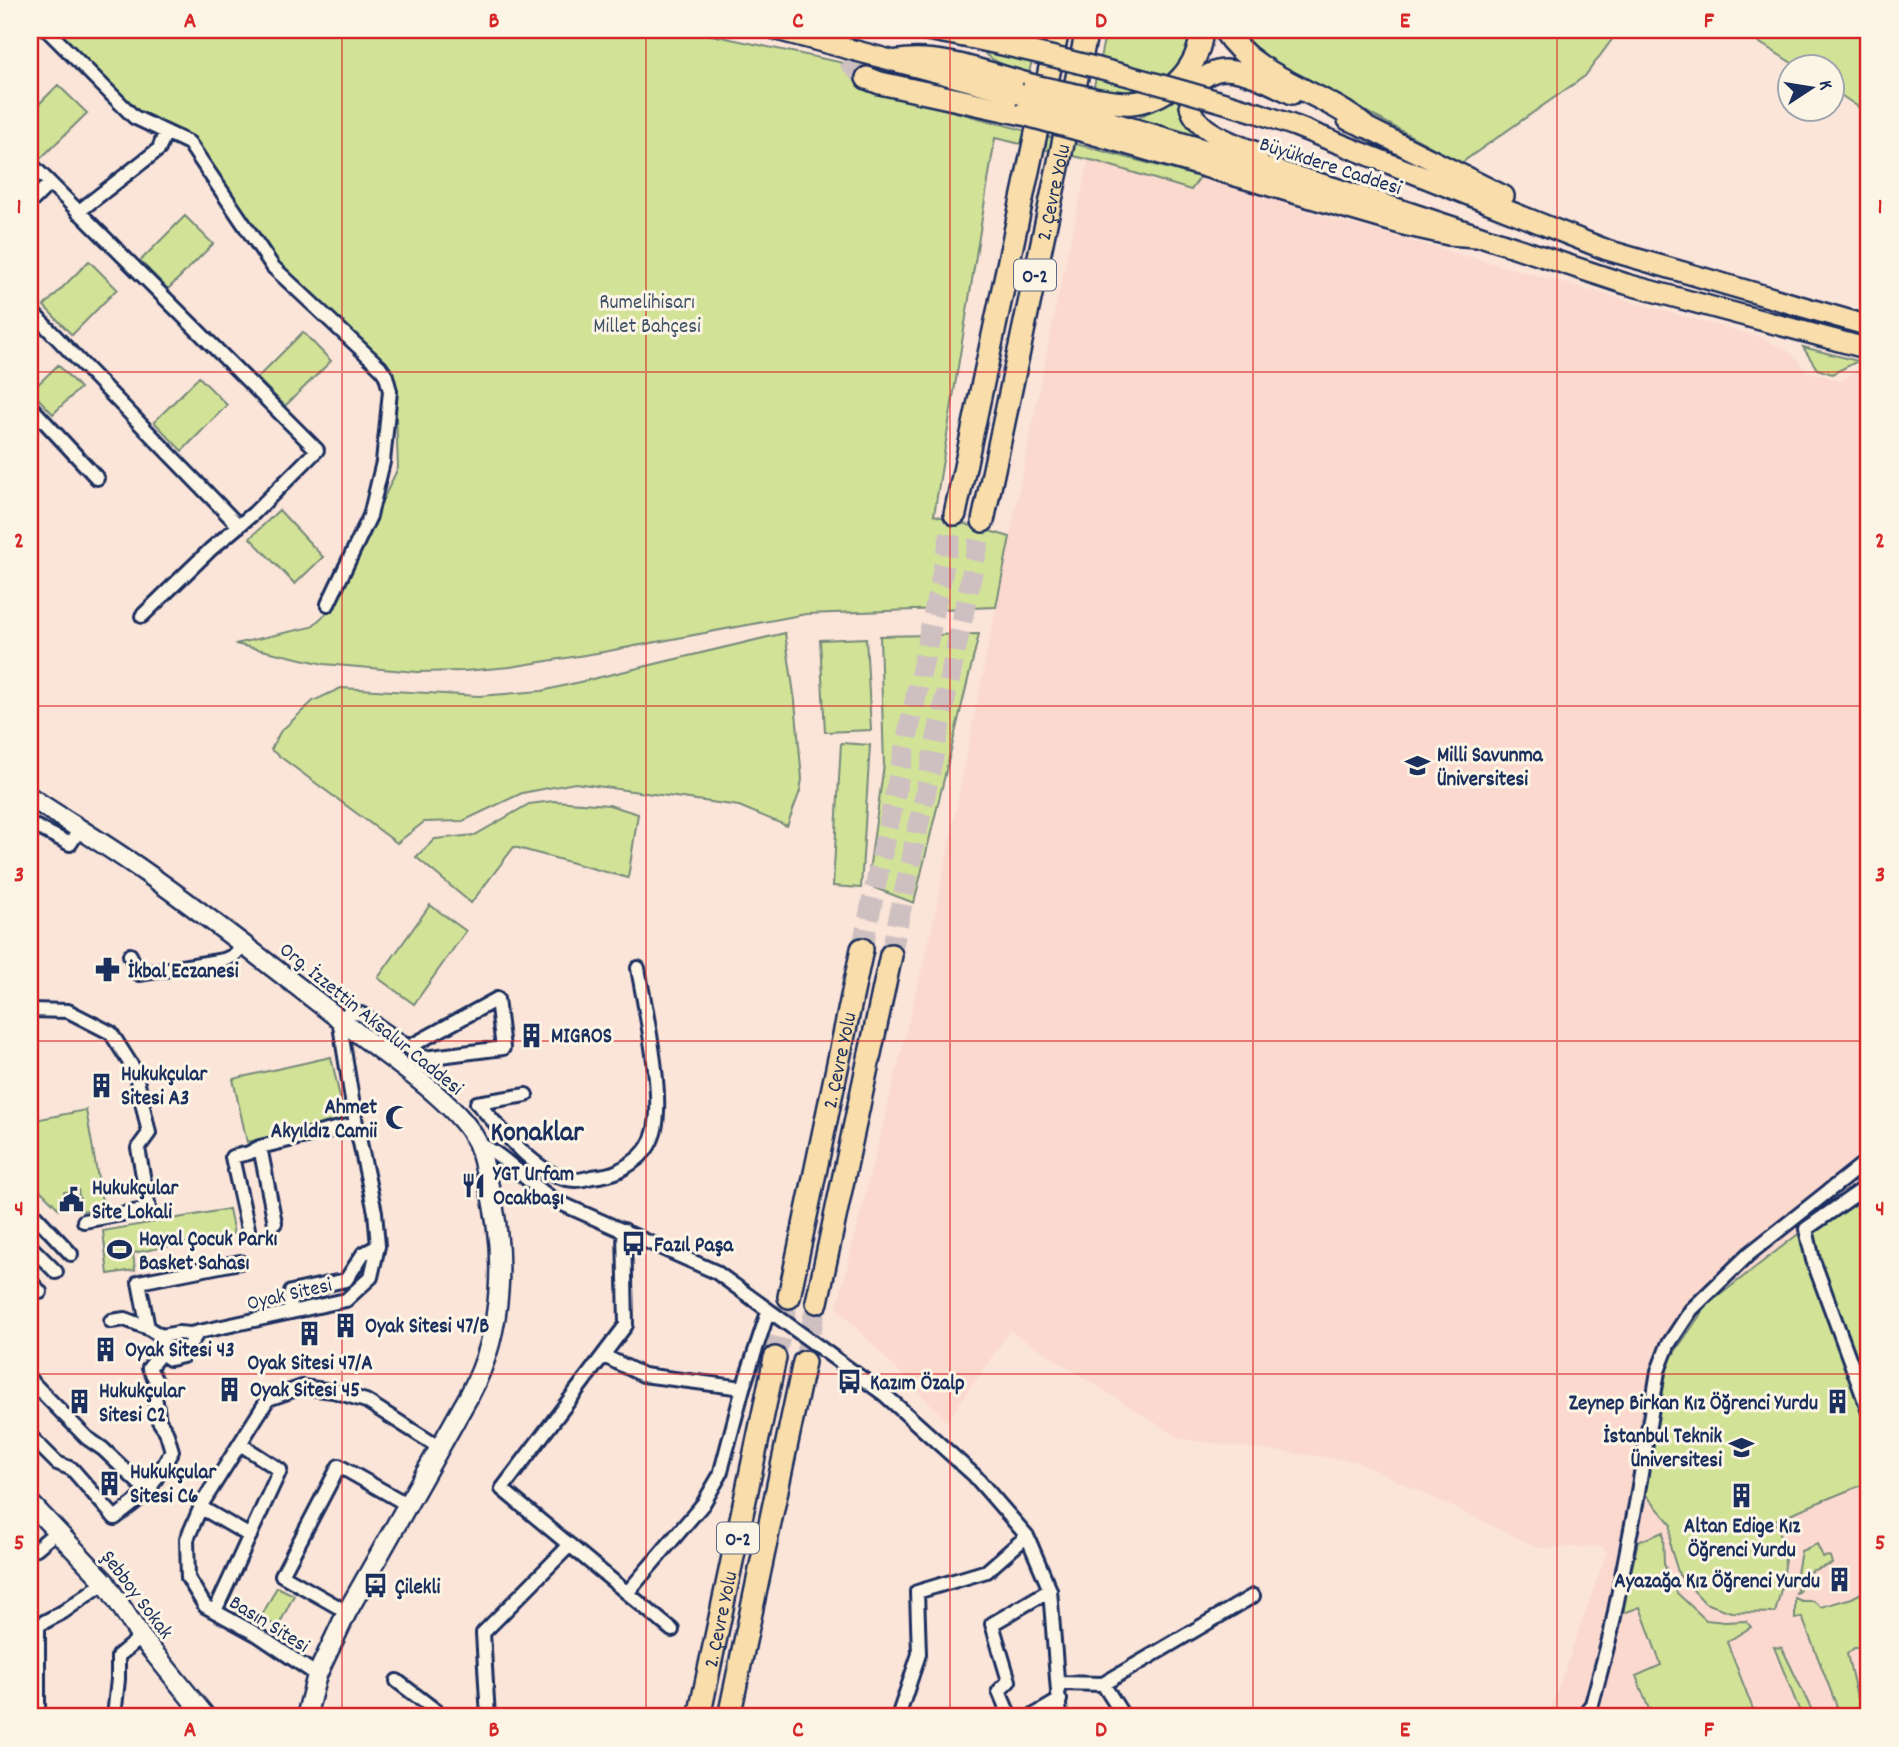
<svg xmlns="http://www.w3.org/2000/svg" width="1899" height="1747" viewBox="0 0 1899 1747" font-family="Dekko,sans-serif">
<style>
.built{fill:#fbd9cf}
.green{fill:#d2e397;stroke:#76897a;stroke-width:2}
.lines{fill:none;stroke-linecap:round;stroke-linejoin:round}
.highway-tunnel{stroke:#cec0c0;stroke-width:21;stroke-dasharray:21 10;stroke-linecap:butt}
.street-casing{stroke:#1b2f5e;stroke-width:18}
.secondary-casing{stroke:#1b2f5e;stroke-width:23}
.primary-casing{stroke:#1b2f5e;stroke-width:24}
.highway-casing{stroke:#1b2f5e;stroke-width:26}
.street{stroke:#fcf5e5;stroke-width:12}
.secondary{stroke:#fcf5e5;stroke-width:18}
.primary{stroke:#f9deab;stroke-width:19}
.highway{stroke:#f9deab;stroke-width:21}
.primary-bridge-casing{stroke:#1b2f5e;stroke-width:24;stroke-linecap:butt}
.highway-bridge-casing{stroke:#1b2f5e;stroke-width:26;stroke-linecap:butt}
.primary-bridge{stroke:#f9deab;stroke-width:19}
.highway-bridge{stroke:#f9deab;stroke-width:21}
.grid{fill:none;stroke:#d62828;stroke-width:2;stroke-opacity:0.55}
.labels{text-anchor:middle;stroke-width:6;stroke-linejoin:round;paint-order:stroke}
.shield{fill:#fcf5e5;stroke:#5e6a86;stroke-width:2}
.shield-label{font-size:19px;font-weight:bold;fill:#1b2f5e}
.street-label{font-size:21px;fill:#1b2f5e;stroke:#fcf5e5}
.park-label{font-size:21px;fill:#405369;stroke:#fcf5e5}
.poi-label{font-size:21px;font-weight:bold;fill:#1b2f5e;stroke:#fcf5e5;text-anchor:start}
.district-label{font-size:28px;font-weight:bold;fill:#1b2f5e;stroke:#fcf5e5}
.neatline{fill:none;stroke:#d62828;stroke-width:2.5}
.grid-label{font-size:23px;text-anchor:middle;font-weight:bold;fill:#d62828}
</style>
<rect width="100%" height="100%" fill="#fbe4d8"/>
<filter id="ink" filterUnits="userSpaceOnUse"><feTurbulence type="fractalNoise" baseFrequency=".0143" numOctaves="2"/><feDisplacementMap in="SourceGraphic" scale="14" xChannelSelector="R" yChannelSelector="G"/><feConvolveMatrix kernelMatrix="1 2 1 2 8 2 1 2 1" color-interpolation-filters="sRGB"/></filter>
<g filter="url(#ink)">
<!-- built -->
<path class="built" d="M1093 140 1202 171 1322 216 1759 337 1785 349 1798 360 1806 371 1841 381 1860 368H1869V1717H1548L1607 1552 1602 1546 1539 1548 1356 1461 1181 1439 1010 1331 947 1421 837 1308 933 924 1055 311Z"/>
<!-- green -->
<path class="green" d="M53 30H688L881 71 1005 102 865 88 1200 177 1191 190 1095 161 995 138 934 515 1010 537 996 607 806 614 603 652 510 667 464 671 417 672 324 664 235 644 311 627 330 610 398 468 395 383 392 374 272 262 190 138 137 115Z
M966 30H1039L1029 73C996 64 985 59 966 30Z
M1106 30H1195L1181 69 1140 94 1093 91Z
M1239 30H1619L1585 76 1461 163 1263 56Z
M1739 30H1869V114L1833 90 1832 66H1797Z
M58 85 87 113 41 158 30 147V113Z
M1177 95C1181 116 1187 126 1203 140L1137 119Z
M185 216 213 244 168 289 140 261Z
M89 261 117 289 72 335 44 306Z
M303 332 331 361 285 406 257 378Z
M1803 347 1858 361 1832 374 1817 369Z
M58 365 80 388 53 414 31 391Z
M199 377 227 405 182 451 154 422Z
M279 510 323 557 295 584 250 538Z
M785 633 795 701 802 779 800 791 787 826 739 806 575 783 522 793 463 821 424 822 397 843 271 750 280 732 313 701 341 688 479 696 542 691Z
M979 634 914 903 867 885 884 765 880 636Z
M866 638 871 730 825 732 820 640Z
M841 743 870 745 861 888 833 886Z
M554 801 609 805 638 814 628 878 514 847 471 903 416 857 435 839 475 835 529 804Z
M430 905 466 931 414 1004 378 978Z
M331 1057 345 1120 247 1142 233 1079Z
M86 1110 103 1207 82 1211 78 1190 64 1192 66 1206 59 1209 30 1180V1121Z
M1869 1179V1482L1775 1520C1791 1558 1785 1575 1775 1613L1731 1612 1705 1603 1679 1575 1670 1546 1671 1524 1645 1494 1668 1362 1707 1305Z
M229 1209 234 1234 133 1253 135 1270 108 1274 103 1231Z
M1663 1532 1664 1564 1677 1593 1706 1620 1725 1622 1746 1621 1751 1627 1727 1642 1756 1717H1652L1636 1676 1661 1665 1640 1607 1621 1614 1638 1542Z
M1817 1544 1823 1557 1830 1556 1832 1564 1811 1571V1576L1802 1583 1799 1592 1796 1593 1801 1576 1797 1573 1801 1551Z
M277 1587 294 1595 278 1627 261 1617Z
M1869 1589V1656L1865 1648H1854L1847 1654 1857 1697 1869 1707V1717H1841L1802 1617 1795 1619V1598L1802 1601H1813L1821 1607 1852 1598Z
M1774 1647 1782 1648 1815 1717H1802Z"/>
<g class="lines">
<!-- highway-tunnel -->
<path class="highway-tunnel" d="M840 30C841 53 849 65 867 78
M862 949 955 514
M891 955 983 521
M775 1358 789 1297
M804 1362 817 1302"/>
<defs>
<path id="street" d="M47 30 134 117 189 143 273 267 380 367 386 376 390 391 383 462 370 516 328 604
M30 163 50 183
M30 203 50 183 317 450 254 513 211 549 142 616
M78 212 159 149 165 133
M30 310 239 526
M30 406 97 478
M37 827 70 844 79 830
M130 955 139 974 224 960 233 956 244 945
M30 1010 68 1011 111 1033 135 1071 149 1133 138 1148 149 1209 84 1221
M526 1095 477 1103C500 1127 540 1181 576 1180 582 1180 587 1178 592 1177 601 1176 610 1175 618 1171 635 1162 648 1153 654 1133 665 1096 645 1009 638 968
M477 1143C508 1156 529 1186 558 1202L716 1272 885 1395 974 1475 1027 1536 1050 1590 1060 1717
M260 1147 275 1223
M1869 1185 1806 1229 1813 1260 1869 1412
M30 1210 71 1254
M248 1229 232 1157 249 1153 260 1147 356 1124
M624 1230 626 1325 502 1489 672 1630
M30 1246 56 1272
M30 1281 40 1292
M290 1312 291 1292 346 1280 363 1254 378 1246
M30 1315V1322
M111 1321 125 1319 148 1328
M161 1336 148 1328 139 1282 240 1262
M161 1353 170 1359 183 1356 198 1332
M604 1356 643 1375 743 1388
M30 1380 87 1438 103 1449 148 1492
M30 1436 57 1463 72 1469 115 1518 148 1492 172 1451 166 1431 159 1421 154 1390 156 1381 149 1368 161 1353V1336L178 1333 190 1334 346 1300 371 1277 378 1246 375 1212 356 1124 339 1019 350 1012 361 1014 424 1058 503 1048 497 999 409 1047
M200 1507 250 1536
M30 1550 37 1548 57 1531
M627 1593 703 1504 720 1475 743 1388 768 1312
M215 1611 280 1470 240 1444
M347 1612 282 1575 339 1466 408 1505
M38 1626V1717
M31 1629 63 1612 105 1582
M317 1675 258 1635 205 1606 188 1578 187 1539 203 1502 268 1399 302 1387 333 1391 366 1401 440 1448
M397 1681 444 1717
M1059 1683 1103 1684 1253 1596
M1103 1684 1124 1717
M114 1717 118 1679V1656L141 1637
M488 1717 483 1633 570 1545
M898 1717 919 1654 917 1592 987 1571 1027 1536
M1010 1717 999 1691 1009 1681 992 1624 1050 1590
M1031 1717 1060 1700
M1582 1717 1592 1704 1611 1632 1636 1504 1658 1371 1668 1345 1691 1310 1749 1254 1869 1159"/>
<path id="secondary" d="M30 797C68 822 108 846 145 872 219 924 289 980 360 1035 395 1062 458 1104 477 1142 482 1153 484 1166 487 1178 506 1248 505 1329 470 1394L347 1612 317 1675 306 1717
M30 1503 105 1582 141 1637 206 1717"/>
<path id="primary" d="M777 30 1019 94
M1258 113 1295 126 1607 250 1869 326
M1095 117 1332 187 1626 284 1869 349
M1348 120 1364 126 1504 196
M1259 153C1234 144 1168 122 1197 84 1203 76 1215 70 1225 70 1248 71 1273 85 1292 94"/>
<g id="highway">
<path d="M1224 30C1255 79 1321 90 1364 126"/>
<path d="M898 61C940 54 993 75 1034 86"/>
<path d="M867 78 880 83 1023 114"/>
<path d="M1094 99C1106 101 1120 104 1132 103 1171 99 1199 67 1202 30"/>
<path d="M1095 134 1404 224 1449 234 1477 236"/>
<path d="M955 514 1058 30"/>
<path id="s1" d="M983 521 1087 30"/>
<path id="s2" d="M789 1297 862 949"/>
<path d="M817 1302 891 955"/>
<path id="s3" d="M699 1717 775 1358"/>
<path d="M729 1717 804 1362"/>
</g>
</defs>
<!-- street casing -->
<use href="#street" class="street-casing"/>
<!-- secondary casing -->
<use href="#secondary" class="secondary-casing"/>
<!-- primary casing -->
<use href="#primary" class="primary-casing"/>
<!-- highway casing -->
<use href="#highway" class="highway-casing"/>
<!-- street -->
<use href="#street" class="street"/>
<!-- secondary -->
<use href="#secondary" class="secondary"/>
<!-- primary -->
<use href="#primary" class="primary"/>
<!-- highway -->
<use href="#highway" class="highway"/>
<defs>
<path id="primary-bridge" d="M927 30C1039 50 1149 80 1258 113
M1019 94 1095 117"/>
<path id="highway-bridge" d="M1034 86 1094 99
M1023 114 1095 134"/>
</defs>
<!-- primary-bridge casing -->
<use href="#primary-bridge" class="primary-bridge-casing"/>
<!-- highway-bridge casing -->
<use href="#highway-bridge" class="highway-bridge-casing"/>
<!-- primary-bridge -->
<use href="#primary-bridge" class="primary-bridge"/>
<!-- highway-bridge -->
<use href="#highway-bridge" class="highway-bridge"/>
</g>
</g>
<!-- grid -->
<path class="grid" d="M342 30V1717M646 30V1717M950 30V1717M1253 30V1717M1557 30V1717M30 372H1869M30 706H1869M30 1041H1869M30 1374H1869"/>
<!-- icons -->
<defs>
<symbol id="university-bare" viewBox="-9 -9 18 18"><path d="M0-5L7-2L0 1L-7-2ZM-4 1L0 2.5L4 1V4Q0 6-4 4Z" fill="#1b2f5e" stroke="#fcf5e5" stroke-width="2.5" paint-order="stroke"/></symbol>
<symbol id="pharmacy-bare" viewBox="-9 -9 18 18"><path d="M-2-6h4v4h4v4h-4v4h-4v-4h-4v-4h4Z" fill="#1b2f5e" stroke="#fcf5e5" stroke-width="2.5" paint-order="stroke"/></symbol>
<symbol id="building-bare" viewBox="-9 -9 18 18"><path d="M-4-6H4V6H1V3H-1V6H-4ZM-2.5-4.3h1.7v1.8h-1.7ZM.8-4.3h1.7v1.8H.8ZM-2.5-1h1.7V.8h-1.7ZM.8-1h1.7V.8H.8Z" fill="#1b2f5e" stroke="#fcf5e5" stroke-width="2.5" paint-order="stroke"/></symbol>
<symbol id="mosque-bare" viewBox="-9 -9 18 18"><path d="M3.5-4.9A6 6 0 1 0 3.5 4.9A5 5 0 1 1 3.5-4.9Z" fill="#1b2f5e" stroke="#fcf5e5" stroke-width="2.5" paint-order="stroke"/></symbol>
<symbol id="restaurant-bare" viewBox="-9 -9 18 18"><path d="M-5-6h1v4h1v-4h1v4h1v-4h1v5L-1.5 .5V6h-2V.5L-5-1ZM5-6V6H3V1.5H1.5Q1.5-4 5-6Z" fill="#1b2f5e" stroke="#fcf5e5" stroke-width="2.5" paint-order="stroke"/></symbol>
<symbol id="civic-bare" viewBox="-9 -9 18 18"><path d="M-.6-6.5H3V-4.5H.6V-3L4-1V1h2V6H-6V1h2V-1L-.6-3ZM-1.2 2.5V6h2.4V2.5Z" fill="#1b2f5e" stroke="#fcf5e5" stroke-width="2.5" paint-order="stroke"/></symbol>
<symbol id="bus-bare" viewBox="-9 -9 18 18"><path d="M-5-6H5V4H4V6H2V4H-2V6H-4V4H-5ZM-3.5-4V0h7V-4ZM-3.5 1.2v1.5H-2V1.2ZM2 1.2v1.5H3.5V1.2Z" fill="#1b2f5e" stroke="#fcf5e5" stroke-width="2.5" paint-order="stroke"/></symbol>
<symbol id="stadium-bare" viewBox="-9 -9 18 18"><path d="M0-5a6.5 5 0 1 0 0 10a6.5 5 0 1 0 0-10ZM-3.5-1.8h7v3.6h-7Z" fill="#1b2f5e" stroke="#fcf5e5" stroke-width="2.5" paint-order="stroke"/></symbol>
</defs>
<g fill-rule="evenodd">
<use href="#university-bare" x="1400" y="748" width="35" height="35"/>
<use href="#pharmacy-bare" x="90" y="952" width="35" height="35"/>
<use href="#building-bare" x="514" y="1018" width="35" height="35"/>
<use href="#building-bare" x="84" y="1068" width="35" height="35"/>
<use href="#mosque-bare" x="380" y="1100" width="35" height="35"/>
<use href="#restaurant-bare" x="456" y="1168" width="35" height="35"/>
<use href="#civic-bare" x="54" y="1182" width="35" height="35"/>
<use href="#bus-bare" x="616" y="1226" width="35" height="35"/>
<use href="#stadium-bare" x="102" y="1232" width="35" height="35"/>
<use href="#building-bare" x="328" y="1308" width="35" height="35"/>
<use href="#building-bare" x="292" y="1316" width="35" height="35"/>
<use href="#building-bare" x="88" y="1332" width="35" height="35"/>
<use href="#bus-bare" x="832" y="1364" width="35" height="35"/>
<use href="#building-bare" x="212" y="1372" width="35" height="35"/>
<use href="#building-bare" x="62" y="1384" width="35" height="35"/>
<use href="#building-bare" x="1820" y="1384" width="35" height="35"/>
<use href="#university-bare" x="1724" y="1430" width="35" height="35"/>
<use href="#building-bare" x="92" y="1466" width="35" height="35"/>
<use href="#building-bare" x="1724" y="1478" width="35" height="35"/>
<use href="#building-bare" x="1822" y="1562" width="35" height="35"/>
<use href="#bus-bare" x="358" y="1568" width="35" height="35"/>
</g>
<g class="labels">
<!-- shield labels -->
<g class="shield">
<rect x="1014" y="259.5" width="42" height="31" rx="5"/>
<rect x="717" y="1522.5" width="42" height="31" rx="5"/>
</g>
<g class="shield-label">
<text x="1035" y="282">O-2</text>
<text x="738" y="1545">O-2</text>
</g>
<!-- street labels -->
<g class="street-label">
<text transform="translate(1331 165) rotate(18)" y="7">Büyükdere Caddesi</text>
<text dy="7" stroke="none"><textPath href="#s1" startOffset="336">2. Çevre Yolu</textPath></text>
<text transform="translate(372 1018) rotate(39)" y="7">Org. İzzettin Aksalur Caddesi</text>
<text dy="7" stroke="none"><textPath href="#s2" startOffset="242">2. Çevre Yolu</textPath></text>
<text transform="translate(289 1293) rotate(-13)" y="7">Oyak Sitesi</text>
<text transform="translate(138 1594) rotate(53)" y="7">Şebboy Sokak</text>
<text dy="7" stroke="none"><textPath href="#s3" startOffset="100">2. Çevre Yolu</textPath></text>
<text transform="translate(270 1623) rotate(32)" y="7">Basın Sitesi</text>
</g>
<!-- park labels -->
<g class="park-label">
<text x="647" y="308">Rumelihisarı<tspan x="647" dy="24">Millet Bahçesi</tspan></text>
</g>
<!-- poi labels -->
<g class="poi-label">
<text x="1437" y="761">Milli Savunma<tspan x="1437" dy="24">Üniversitesi</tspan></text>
<text x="128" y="977">İkbal Eczanesi</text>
<text x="551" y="1042">MIGROS</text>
<text x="121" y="1080">Hukukçular<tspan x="121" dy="24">Sitesi A3</tspan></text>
<text x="377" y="1113" text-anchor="end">Ahmet<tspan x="377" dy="24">Akyıldız Camii</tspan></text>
<text x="493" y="1180">YGT Urfam<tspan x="493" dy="24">Ocakbaşı</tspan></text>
<text x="92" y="1194">Hukukçular<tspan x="92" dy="24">Site Lokali</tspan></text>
<text x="139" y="1245">Hayal Çocuk Parkı<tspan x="139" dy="24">Basket Sahası</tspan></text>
<text x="654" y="1251">Fazıl Paşa</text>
<text x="365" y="1332">Oyak Sitesi 47/B</text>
<text x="125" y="1356">Oyak Sitesi 43</text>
<text x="310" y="1369" text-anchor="middle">Oyak Sitesi 47/A</text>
<text x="870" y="1389">Kazım Özalp</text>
<text x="250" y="1396">Oyak Sitesi 45</text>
<text x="99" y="1397">Hukukçular<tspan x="99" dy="24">Sitesi C2</tspan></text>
<text x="1818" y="1409" text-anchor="end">Zeynep Birkan Kız Öğrenci Yurdu</text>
<text x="1722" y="1442" text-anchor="end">İstanbul Teknik<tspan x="1722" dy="24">Üniversitesi</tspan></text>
<text x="130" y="1478">Hukukçular<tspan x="130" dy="24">Sitesi C6</tspan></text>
<text x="1742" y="1532" text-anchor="middle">Altan Edige Kız<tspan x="1742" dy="24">Öğrenci Yurdu</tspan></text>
<text x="1820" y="1587" text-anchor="end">Ayazağa Kız Öğrenci Yurdu</text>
<text x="395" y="1593">Çilekli</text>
</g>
<!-- district labels -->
<g class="district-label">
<text x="537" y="1140">Konaklar</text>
</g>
</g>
<!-- margin -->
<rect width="1899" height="1747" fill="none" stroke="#fcf5e5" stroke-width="77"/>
<!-- north arrow -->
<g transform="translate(1811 88) rotate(78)"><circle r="33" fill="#fcf5e5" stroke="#a2a6af" stroke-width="2"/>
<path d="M0-5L12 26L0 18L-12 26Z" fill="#1b2f5e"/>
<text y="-10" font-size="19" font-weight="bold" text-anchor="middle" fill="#1b2f5e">K</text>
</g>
<rect x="38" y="38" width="1822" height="1670" class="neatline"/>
<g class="grid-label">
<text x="190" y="27">A</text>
<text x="494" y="27">B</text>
<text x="798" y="27">C</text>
<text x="1101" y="27">D</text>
<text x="1405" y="27">E</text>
<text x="1709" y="27">F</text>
<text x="19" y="213">1</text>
<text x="1880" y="213">1</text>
<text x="19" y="547">2</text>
<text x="1880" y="547">2</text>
<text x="19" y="881">3</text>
<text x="1880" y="881">3</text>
<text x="19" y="1215">4</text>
<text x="1880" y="1215">4</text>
<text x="19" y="1549">5</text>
<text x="1880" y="1549">5</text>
<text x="190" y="1736">A</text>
<text x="494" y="1736">B</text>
<text x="798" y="1736">C</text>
<text x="1101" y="1736">D</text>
<text x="1405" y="1736">E</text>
<text x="1709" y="1736">F</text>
</g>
</svg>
